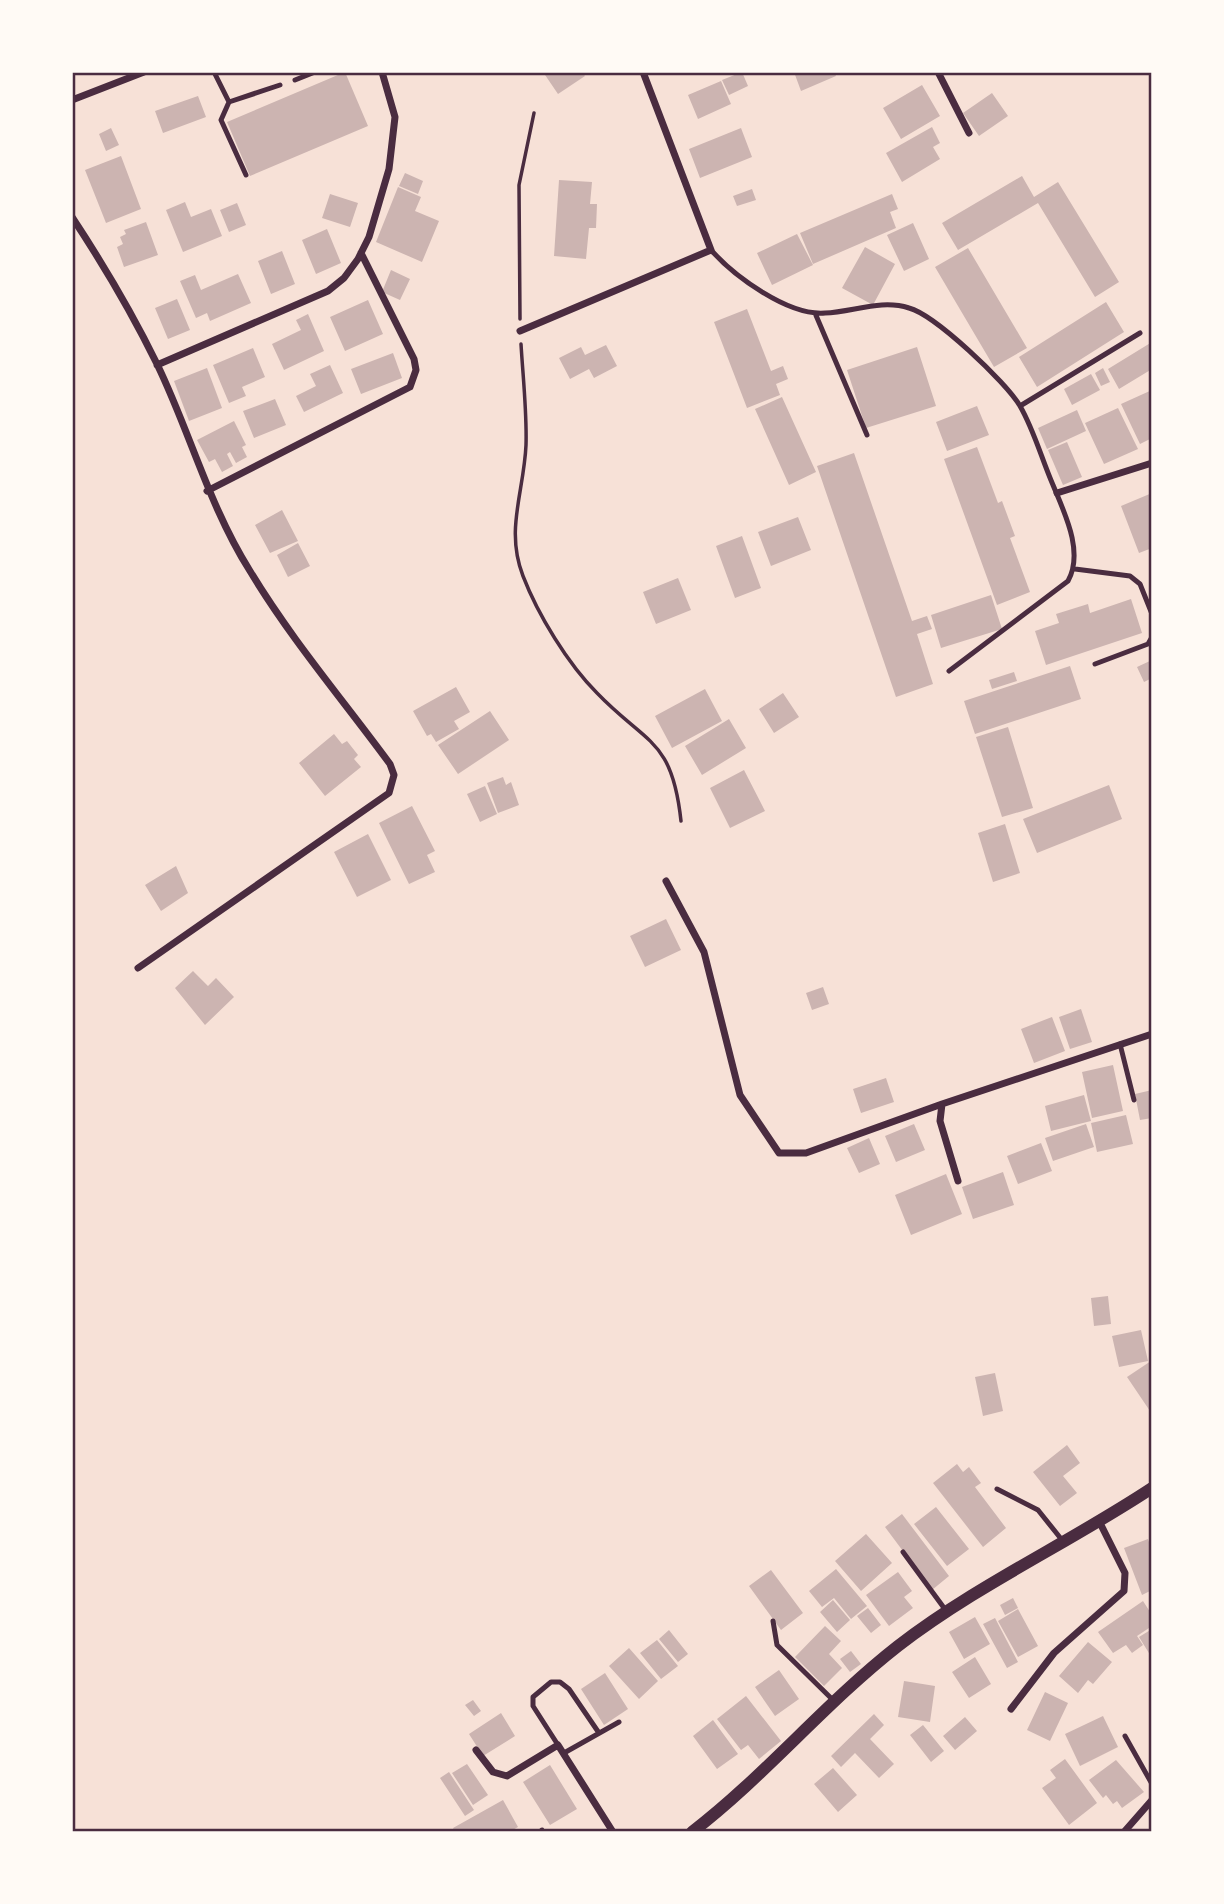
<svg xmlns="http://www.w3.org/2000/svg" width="1224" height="1904" viewBox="0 0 1224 1904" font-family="Mulish,sans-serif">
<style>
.building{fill:#ccb4b1}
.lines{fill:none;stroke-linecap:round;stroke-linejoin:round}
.path{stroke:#4a2c40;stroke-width:3.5}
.service{stroke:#4a2c40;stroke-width:5}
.minor{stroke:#4a2c40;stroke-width:7}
.tertiary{stroke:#4a2c40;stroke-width:12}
.neatline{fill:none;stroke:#4a2c40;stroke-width:2.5}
</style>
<rect width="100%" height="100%" fill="#f7e1d7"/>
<!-- building -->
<path class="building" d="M345 72 368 126 250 176 227 122Z
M543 72H582L585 76 558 94Z
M742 72 748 86 729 95 722 80Z
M794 72H834L836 76 801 91Z
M721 81 731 104 698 119 688 95Z
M922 85 940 116 901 139 883 108Z
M992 93 1008 116 979 136 963 113Z
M198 96 206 117 163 133 155 111Z
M932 127 940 143 933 147 940 159 902 182 886 153Z
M111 128 119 145 106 151 99 134Z
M741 128 752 157 700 178 689 149Z
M121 156 141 209 106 223 85 170Z
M405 173 423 181 418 194 399 186Z
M1022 176 1034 197 1058 182 1119 282 1095 297 1038 203 958 250 942 223Z
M559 180 592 182 590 204H597L596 228H589L586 259 554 256Z
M398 187 421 197 415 211 439 221 422 262 376 242Z
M752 189 756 200 737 206 733 196Z
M330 194 358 203 350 227 322 218Z
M892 194 898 209 890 212 896 228 813 264 800 233Z
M185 202 191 217 211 209 222 236 183 252 166 210Z
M237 203 246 225 229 232 220 210Z
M146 222 158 255 124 267 117 247 123 244 120 237 126 234 124 230Z
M913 223 929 259 904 271 887 235Z
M327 229 341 263 316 274 302 240Z
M797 234 813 265 772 285 757 253Z
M865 247 895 264 873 305 842 288Z
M968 248 1027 348 994 367 935 267Z
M282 251 295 284 271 294 258 261Z
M391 270 410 279 400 300 382 292Z
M238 274 251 303 210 321 207 313 196 318 180 281 195 275 201 290Z
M177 299 190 330 168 339 155 308Z
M368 300 383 334 345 351 330 317Z
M1106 302 1124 332 1037 387 1019 357Z
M747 309 771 371 783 366 788 379 776 384 780 395 747 408 714 322Z
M308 314 324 351 284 370 272 344 301 330 296 320Z
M1152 342V369L1119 389 1108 369Z
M606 345 617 366 594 378 589 369 570 379 559 358 581 347 585 355Z
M917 347 936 406 866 428 847 370Z
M253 348 265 377 242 387 246 396 229 403 213 365Z
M393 353 402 378 361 394 351 369Z
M330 365 343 393 304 412 296 396 316 386 310 374Z
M207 368 222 408 189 421 174 381Z
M1103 368 1110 382 1101 386 1095 373Z
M1091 374 1100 390 1072 405 1064 389Z
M1152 390V438L1140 444 1121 404Z
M782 397 816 472 789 485 755 409Z
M275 399 286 425 254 438 243 411Z
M977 406 989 435 947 451 936 422Z
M1118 408 1138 449 1104 464 1085 423Z
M1077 410 1086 431 1047 449 1038 428Z
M234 421 246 445 242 447 247 457 236 463 230 452 227 454 233 466 222 472 215 459 209 462 197 440Z
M1067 442 1082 477 1063 485 1048 450Z
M977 447 998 503 1002 501 1015 536 1010 538 1030 592 997 605 944 459Z
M854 453 912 621 927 616 932 629 917 634 933 684 896 697 817 466Z
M1152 493V548L1139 553 1121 506Z
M282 510 298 541 270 553 255 525Z
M798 517 811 550 771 566 758 532Z
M742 536 761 588 735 598 716 546Z
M298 543 310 566 288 577 277 555Z
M678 578 691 610 656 624 643 592Z
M991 595 1002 629 941 648 931 615Z
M1131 599 1142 633 1046 665 1035 631 1059 623 1056 614 1088 604 1090 613Z
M1152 660V678L1144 682 1137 667Z
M1070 666 1081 699 975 734 964 701Z
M1014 672 1017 681 992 689 989 680Z
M456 687 470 712 454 721 459 729 436 742 431 734 427 736 413 711Z
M705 689 722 721 672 748 655 716Z
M783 693 799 717 774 733 759 709Z
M490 711 509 740 458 774 438 745Z
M729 719 746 748 702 775 685 746Z
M1008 727 1033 808 1002 817 976 737Z
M334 734 342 744 347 741 358 755 354 759 361 767 325 796 299 763Z
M744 770 765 811 730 828 710 788Z
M503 777 506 785 511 782 519 805 498 813 487 783Z
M1109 785 1122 819 1037 853 1023 819Z
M485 786 497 814 480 822 467 794Z
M412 806 435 851 427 855 435 872 409 884 379 823Z
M1005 824 1020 873 993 882 978 833Z
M368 834 391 880 357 897 334 852Z
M176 866 188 893 161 911 145 885Z
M666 919 681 950 645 967 630 936Z
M193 971 208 986 216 978 234 997 205 1025 175 988Z
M823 987 829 1004 812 1010 806 993Z
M1081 1009 1092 1042 1070 1049 1059 1017Z
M1052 1017 1065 1051 1034 1063 1021 1029Z
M1113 1065 1123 1111 1092 1118 1082 1072Z
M886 1078 894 1102 861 1113 853 1089Z
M1152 1090V1118L1140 1120 1135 1094Z
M1084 1095 1091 1121 1051 1131 1045 1106Z
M1126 1115 1133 1144 1097 1152 1091 1123Z
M914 1124 925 1150 896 1162 885 1136Z
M1086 1124 1094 1147 1053 1161 1045 1138Z
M869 1138 880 1164 859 1173 847 1148Z
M1041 1143 1052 1171 1018 1184 1007 1156Z
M1003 1172 1014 1205 973 1219 962 1187Z
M946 1174 962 1214 911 1235 895 1195Z
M1108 1296 1111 1324 1094 1326 1091 1298Z
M1141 1330 1148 1361 1119 1367 1112 1336Z
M1151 1361 1152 1363V1414L1127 1377Z
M995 1373 1003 1411 983 1416 975 1377Z
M1067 1445 1080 1463 1063 1476 1077 1493 1060 1506 1033 1472Z
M957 1464 963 1472 969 1467 981 1483 975 1487 1006 1528 983 1547 933 1483Z
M936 1507 969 1549 947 1566 914 1524Z
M902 1514 949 1576 932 1590 885 1527Z
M866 1534 892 1563 861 1591 835 1561Z
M1148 1539 1152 1551V1590L1142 1595 1124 1548Z
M836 1569 867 1606 851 1619 834 1598 822 1607 809 1591Z
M771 1570 803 1613 781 1630 749 1586Z
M898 1572 912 1591 904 1597 913 1608 889 1626 866 1595Z
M1013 1598 1018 1608 1005 1615 1000 1605Z
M833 1600 850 1620 837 1632 820 1612Z
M1143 1601 1152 1615V1626L1137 1636 1143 1645 1132 1653 1126 1645 1113 1653 1098 1632Z
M868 1608 881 1625 871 1633 857 1616Z
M1018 1609 1038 1646 1018 1657 998 1621Z
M975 1617 990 1644 964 1659 949 1632Z
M995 1618 1018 1662 1007 1668 983 1624Z
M825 1626 841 1641 829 1654 842 1668 824 1686 795 1657Z
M1152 1629V1658L1139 1637Z
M669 1630 688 1654 678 1662 659 1639Z
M657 1640 678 1666 661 1679 640 1653Z
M1088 1642 1112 1662 1093 1684 1088 1680 1078 1693 1059 1676Z
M629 1648 658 1681 639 1699 609 1666Z
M851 1651 861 1664 850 1672 840 1659Z
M975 1657 991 1684 969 1698 952 1672Z
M779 1670 799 1699 775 1716 755 1687Z
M605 1673 628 1709 604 1725 581 1689Z
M904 1681 935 1686 930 1722 898 1717Z
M1045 1692 1068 1703 1050 1741 1027 1730Z
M746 1696 781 1741 759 1759 748 1745 741 1750 717 1719Z
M473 1700 481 1711 474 1716 465 1705Z
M501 1713 515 1736 483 1756 469 1734Z
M874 1714 884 1725 870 1739 894 1764 879 1778 855 1753 841 1767 831 1756Z
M1103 1716 1118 1747 1080 1766 1065 1734Z
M965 1717 977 1731 955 1750 943 1736Z
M713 1720 738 1754 717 1769 693 1736Z
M923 1725 944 1751 931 1762 910 1735Z
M1065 1759 1097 1803 1069 1825 1042 1788 1056 1778 1050 1770Z
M1116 1760 1144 1792 1122 1808 1117 1801 1113 1804 1106 1795 1103 1798 1089 1780Z
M467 1764 488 1795 473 1805 452 1773Z
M550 1765 577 1809 550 1825 523 1782Z
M833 1768 857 1795 838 1812 814 1784Z
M449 1772 474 1810 465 1816 440 1778Z
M503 1800 518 1827 509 1832H455L453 1828Z"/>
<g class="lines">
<!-- path -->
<path class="path" d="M520 319 519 185 534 113
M521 344C523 378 527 412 526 445 524 492 505 530 523 576 538 615 568 664 597 693 647 745 672 738 681 821"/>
<!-- service -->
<path class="service" d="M214 72 229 102 280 85
M295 80 315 72
M229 102 221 120 246 175
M711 250C734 276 788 316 825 313 853 312 881 299 909 308 935 315 1006 382 1020 406 1034 430 1042 460 1053 485 1065 514 1084 552 1068 581L949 671
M815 313 867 435
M1020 406 1140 333
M1075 569 1130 576 1140 584 1152 614
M1095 664 1148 644 1152 637
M1120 1044 1134 1100
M997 1489 1038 1510 1062 1540
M903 1552 947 1612
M773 1621 777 1645 835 1702
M1125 1736 1152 1784
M558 1745 533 1706V1697L551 1682H560L569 1689 599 1733
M564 1753 619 1722
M542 1830 543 1832"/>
<!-- minor -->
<path class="minor" d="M938 72 969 133
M72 100 144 72
M72 217C103 264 132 313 157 364 190 432 209 506 250 571 291 639 343 700 390 764L394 775 389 793 138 968
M520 331 711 250 643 72
M157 365 328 291 344 278 358 259 369 237 389 169 395 117 382 72
M207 491 410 387 416 370 414 359 361 253
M1057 493 1152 463
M666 881 704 952 740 1095 779 1153H806L942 1104
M958 1181 940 1121 942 1104 1152 1034
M1011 1709 1054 1653 1124 1591 1125 1573 1100 1523
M476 1750 493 1772 507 1776 558 1745 613 1832
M1124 1832 1152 1800"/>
<!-- tertiary -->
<path class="tertiary" d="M692 1832C765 1776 825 1703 898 1646 977 1585 1069 1543 1152 1488"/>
</g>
<!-- border -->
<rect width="1224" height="1904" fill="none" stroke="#fffaf5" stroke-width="147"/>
<rect x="74" y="74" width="1076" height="1756" class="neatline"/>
</svg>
